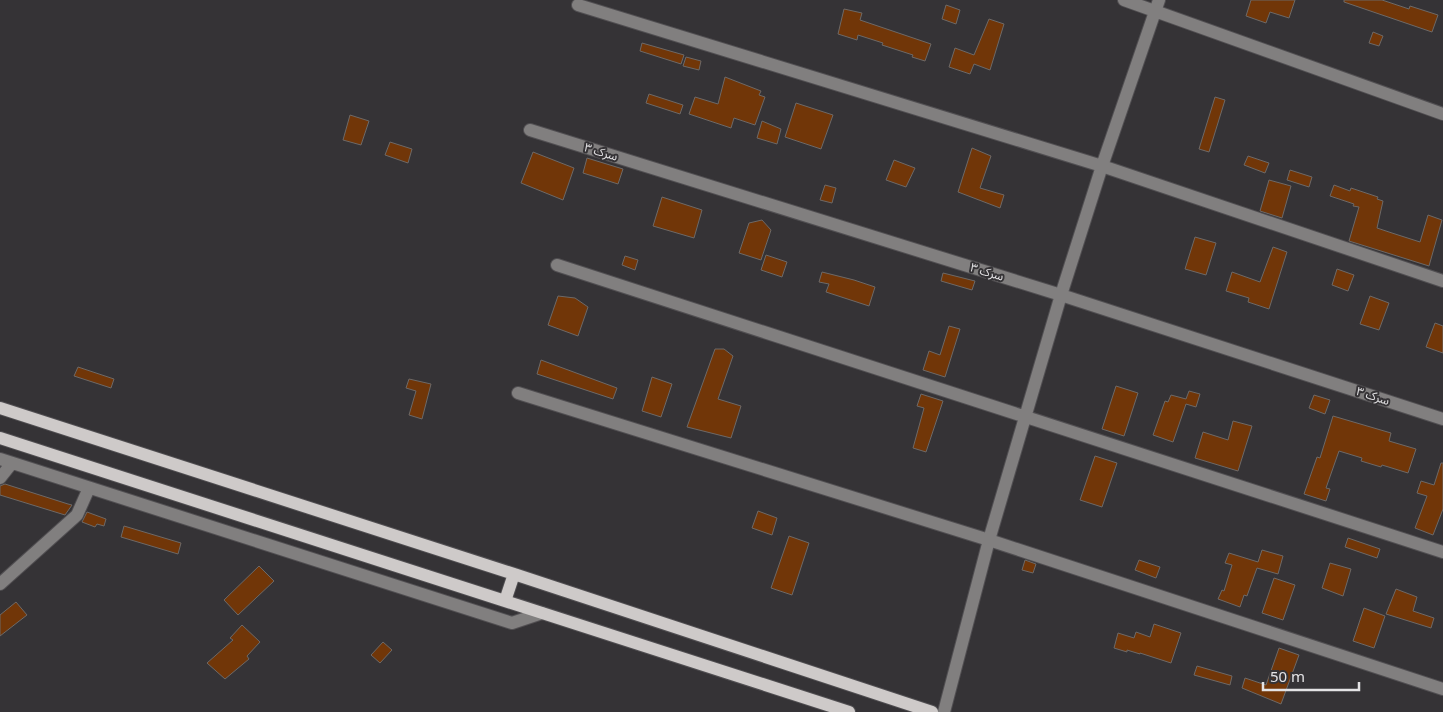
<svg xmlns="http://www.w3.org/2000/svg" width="1443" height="712" viewBox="0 0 1443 712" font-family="Georgia,'Noto Sans Arabic',serif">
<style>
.building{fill:#713608;stroke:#6d6967}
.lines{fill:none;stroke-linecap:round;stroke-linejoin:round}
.minor-casing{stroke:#514f52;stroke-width:14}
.major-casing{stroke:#514f52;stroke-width:14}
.minor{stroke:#817f7f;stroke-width:12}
.major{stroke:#cecac9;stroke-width:12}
.labels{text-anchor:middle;stroke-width:4;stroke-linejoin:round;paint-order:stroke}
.street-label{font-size:12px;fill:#e4e3e5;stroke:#353336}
</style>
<rect width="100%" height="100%" fill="#353336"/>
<!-- building -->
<path class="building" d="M1251 0H1295L1289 18 1270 12 1266 23 1246 16Z
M1344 0H1382L1409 9 1410 6 1438 15 1432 32 1344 2Z
M946 5 960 10 956 24 942 19Z
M844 9 862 13 860 20 931 44 925 61 912 57 913 55 882 45 883 43 858 35 857 40 838 34Z
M989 19 1004 24 990 70 974 64 970 74 949 67 955 48 974 55Z
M1373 32 1383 36 1379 46 1369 43Z
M642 43 684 55 681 64 640 51Z
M686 57 701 61 699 70 683 66Z
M725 77 761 91 759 95 765 97 755 125 734 118 731 128 689 114 695 97 718 104Z
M649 94 683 105 680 114 646 103Z
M1215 97 1225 100 1209 152 1199 149Z
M796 103 833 115 821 149 785 137Z
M350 115 369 121 361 145 343 140Z
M762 121 781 129 777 144 757 138Z
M390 142 412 149 408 163 385 155Z
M972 148 991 156 980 188 1004 195 1000 208 958 192Z
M533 152 574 168 563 200 521 183Z
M1248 156 1269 163 1265 173 1244 165Z
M587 158 623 169 618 184 583 173Z
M894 160 915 168 906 187 886 180Z
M1290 170 1312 177 1309 187 1287 180Z
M1269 180 1291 186 1282 218 1260 211Z
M825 185 836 188 832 203 820 200Z
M1334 185 1350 191 1351 188 1378 197 1377 199 1383 201 1377 228 1392 233 1420 242 1428 215 1442 220 1429 266 1349 241 1359 207 1353 206 1354 204 1330 196Z
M662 197 702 210 694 238 653 226Z
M762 220 771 230 761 260 739 253 749 223Z
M1195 237 1216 243 1206 275 1185 269Z
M1273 247 1287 252 1269 309 1248 302 1249 298 1226 291 1232 272 1260 282Z
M766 255 787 262 782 277 761 270Z
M625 256 638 260 635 270 622 265Z
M1337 269 1354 275 1348 291 1332 285Z
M822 272 854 280 875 287 869 306 826 292 829 284 819 282Z
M943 273 975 281 972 290 941 281Z
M558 296 575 298 588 307 578 336 548 325Z
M1370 296 1389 303 1379 330 1360 324Z
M1435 323 1443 326V353L1426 347Z
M949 326 960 329 945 377 923 370 929 351 940 355Z
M715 349H724L733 356 718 399 741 406 731 438 687 427Z
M541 360 617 388 613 399 537 374Z
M78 367 114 379 111 388 74 376Z
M652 377 672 384 661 417 642 411Z
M409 379 431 384 422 419 409 415 416 391 406 388Z
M1116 386 1138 393 1124 436 1102 429Z
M1189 391 1200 394 1196 407 1186 404 1173 442 1153 435 1165 401 1168 402 1171 395 1186 399Z
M921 394 943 401 926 452 913 448 924 408 917 406Z
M1314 395 1330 400 1325 414 1309 408Z
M1333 416 1391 433 1389 441 1416 449 1408 473 1382 465 1381 467 1361 461 1362 458 1339 451 1326 488 1330 489 1326 501 1304 494 1317 457 1320 458Z
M1233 421 1252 426 1238 471 1195 458 1203 432 1228 440Z
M1095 456 1117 463 1102 507 1080 500Z
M1441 463H1443V509L1433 535 1415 528 1427 496 1417 493 1421 481 1434 485Z
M5 484 68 504 72 505 65 515 0 495V486Z
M758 511 777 518 772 535 752 528Z
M87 512 106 519 104 526 97 524 95 527 82 522Z
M124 526 181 543 178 554 121 537Z
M789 536 809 543 792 595 771 588Z
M1348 538 1380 549 1377 558 1345 547Z
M1262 550 1283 556 1278 574 1257 568 1247 596 1244 595 1240 607 1218 599 1222 590 1224 591 1232 565 1225 563 1229 553 1258 562Z
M1025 560 1036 564 1033 573 1022 570Z
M1139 560 1160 567 1156 578 1135 570Z
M1330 563 1351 569 1343 596 1322 588Z
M259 566 274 581 238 615 224 600Z
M1274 578 1295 585 1283 620 1262 613Z
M1396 589 1417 597 1413 611 1434 618 1431 628 1386 614Z
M16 602 27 615 0 636V615Z
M1364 608 1385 616 1374 648 1353 641Z
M1154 624 1181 633 1171 663 1140 653V654L1127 650V652L1114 648 1118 633 1134 638 1136 632 1150 637Z
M242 625 260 642 247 656 249 659 225 679 207 663 233 640 230 638Z
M383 642 392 650 380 663 371 655Z
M1279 648 1299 655 1281 704 1242 688 1245 678 1266 685Z
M1197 666 1232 676 1230 685 1194 675Z"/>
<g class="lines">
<defs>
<path id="minor" d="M1124 0 1443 114
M578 5 1102 166 1443 281
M530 130 1061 295 1443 419
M557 265 1443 552
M518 393 989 540 1443 689
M0 459 512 623 542 613
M0 478 12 463
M0 584 77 515 89 488
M944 712 989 540 1061 295 1102 166 1159 0"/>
<path id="major" d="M0 408 514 574 932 712
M0 438 849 712
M505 601 514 574"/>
</defs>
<!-- minor casing -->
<use href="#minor" class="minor-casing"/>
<!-- major casing -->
<use href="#major" class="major-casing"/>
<!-- minor -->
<use href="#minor" class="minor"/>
<!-- major -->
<use href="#major" class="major"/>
</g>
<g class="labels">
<!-- street labels -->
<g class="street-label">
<text transform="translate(601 152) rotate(17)" y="4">سرک ۳</text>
<text transform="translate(987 272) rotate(17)" y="4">سرک ۳</text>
<text transform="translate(1373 396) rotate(18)" y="4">سرک ۳</text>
</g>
</g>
<!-- scale -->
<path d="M1263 682v8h96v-8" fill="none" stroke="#e4e3e5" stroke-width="2.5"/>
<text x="1270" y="682" font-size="15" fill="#e4e3e5" stroke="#353336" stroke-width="4" paint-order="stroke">50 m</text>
</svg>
